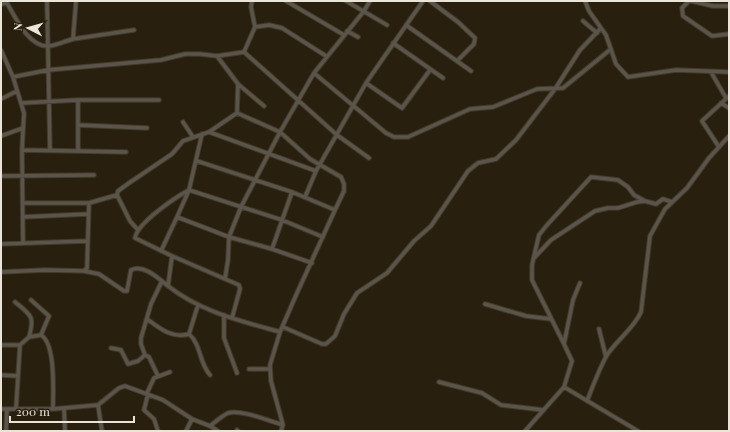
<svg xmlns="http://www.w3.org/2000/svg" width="730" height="432" viewBox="0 0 730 432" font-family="'Playfair Display',serif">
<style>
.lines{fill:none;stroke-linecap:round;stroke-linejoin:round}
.minor-casing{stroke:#433b2a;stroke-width:5.5}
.minor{stroke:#5a544a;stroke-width:3.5}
</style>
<rect width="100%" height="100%" fill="#281f0e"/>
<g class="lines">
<defs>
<path id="minor" d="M47 1 50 150
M76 1 73 39 134 30
M286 1 344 35
M346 1 387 25
M430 1 458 22 475 38 474 44 457 61
M585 1 589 11 606 35 616 64 628 77 676 70 729 72
M689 1 682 8 683 16 712 36 729 34
M691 1 713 6H729
M1 4 7 3C15 17 29 48 49 46 57 45 65 41 73 39
M583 21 597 33
M406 25 471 71
M255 27 269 25 282 28 326 56
M347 31 358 37
M393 43 443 78
M1 50 13 77 24 113 22 150 23 243
M244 52 255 27 251 7 252 1
M217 56 238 84 237 113 280 132 310 159 341 177 344 184V191L335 210
M711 72 726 98
M314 73 386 133 394 137H408L470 109 493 107 537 89 563 88 611 49
M13 77 48 70 161 60 185 54H200L217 56 244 52 337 135 369 158
M366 83 402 108 430 70
M238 84 264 106
M1 99 17 91
M22 103 78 100H159
M721 103 729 108
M183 122 193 137
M78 125V100
M209 132 316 171
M202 134 189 190 177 217 229 237 272 249 312 263
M1 136 23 128
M719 147 702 121 729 96
M22 150 126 152
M78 150V125L147 128
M197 161 292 192 335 210 297 293 280 332 270 365 271 381 283 425
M1 176 94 175
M117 195 130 221 138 230
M305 197 316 171 366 83 423 1
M23 203H89
M23 217 88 214
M1 244 87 241
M272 249 292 192
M161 251 177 217
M172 256 168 286C201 312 241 321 280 332
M534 258 551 240 595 211 608 208H618L637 202 645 201 656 204 663 199 672 202
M84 271 87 268 89 203 117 195 118 191 129 183 172 154 183 141 209 132 237 113
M1 272 45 270 84 271 99 274 124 291H127L131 270C144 264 158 278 168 286
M225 279 228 260 229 237 241 207 280 132 314 73 364 11 370 1
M31 300 49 316 41 335
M15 302C31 315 35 316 29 337
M485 304 526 316 551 319
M198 305 189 334C201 344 199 363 210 375
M224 315V338L237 373
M232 318 240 289 239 285 172 256 135 238C137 223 176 197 189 190L282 220 323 237
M147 319C159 328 172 339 189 334
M283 327 322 344H326L335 336 344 314 357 293 387 273 414 241 431 226 468 171 478 163 496 159 516 140 555 89 580 50 601 28
M599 329 606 357
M564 344 532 280V265L539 235 547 225 591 177 618 180 628 187 634 195 645 201
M1 345H20
M111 348 121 350 128 364 138 361 145 355
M249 369H270
M1 375 18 376
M158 376 149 357 145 355 141 344V338L151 304 162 281
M439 382 482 393 501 405 543 410
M564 387 572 361 564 344 573 300 580 283
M147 393 154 378 170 372
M148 394 144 410 154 419 158 431
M587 401C593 386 599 369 607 355 617 340 634 328 641 312L650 236 665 209 687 188 709 158 729 136
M98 405 102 431
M64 408 65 431
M1 409H53L98 405 119 388 125 386 163 400 192 419 186 431
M16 409 20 345 29 337 41 335C56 344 53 392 53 409
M192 419 210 426 218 431
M210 426C215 422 222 416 228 413 241 409 269 421 283 425L281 431
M237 430 238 431
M6 431 7 409
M525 431 564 387 638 431"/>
</defs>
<!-- minor casing -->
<use href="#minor" class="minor-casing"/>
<!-- minor -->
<use href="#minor" class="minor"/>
</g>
<!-- border -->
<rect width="730" height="432" fill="none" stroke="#eae4d9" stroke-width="4"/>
<!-- north arrow -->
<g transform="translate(28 28) rotate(276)" stroke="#281f0e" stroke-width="3" paint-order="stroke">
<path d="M0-3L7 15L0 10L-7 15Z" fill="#eae4d9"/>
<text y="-6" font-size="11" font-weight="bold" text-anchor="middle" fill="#eae4d9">N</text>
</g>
<!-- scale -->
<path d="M10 416v6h124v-6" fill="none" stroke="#eae4d9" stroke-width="2"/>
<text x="16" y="416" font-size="12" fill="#eae4d9" stroke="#281f0e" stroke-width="3" paint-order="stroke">200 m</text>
</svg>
